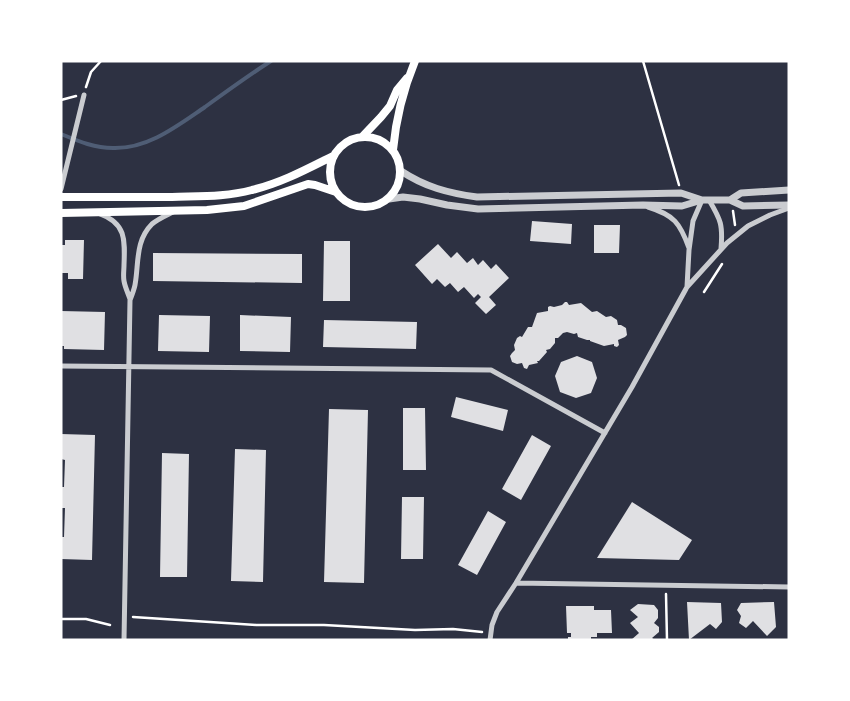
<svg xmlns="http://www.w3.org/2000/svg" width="850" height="701" viewBox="0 0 850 701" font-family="Rubik,sans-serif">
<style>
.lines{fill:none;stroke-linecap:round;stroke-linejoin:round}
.stream{stroke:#4f5d75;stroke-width:4}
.building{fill:#e0e0e3}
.path{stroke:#fff;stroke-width:2.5}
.minor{stroke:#caccd0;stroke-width:5}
.tertiary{stroke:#caccd0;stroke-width:7}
.secondary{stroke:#fff;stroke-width:8}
</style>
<rect width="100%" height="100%" fill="#2d3142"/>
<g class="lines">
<!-- stream -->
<path class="stream" d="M61 134C78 141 94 148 113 148 148 149 177 126 205 107 227 91 249 75 271 61"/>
</g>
<!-- building -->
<path class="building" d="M532 221 572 224 571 244 530 241Z
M594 225H620L619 253H594Z
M65 240H84L83 279H68V273H61V245H65Z
M324 241H350V301H323Z
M438 244 451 258 457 252 467 263 473 258 478 265 483 260 491 269 496 264 509 278 489 297 496 305 486 314 475 303 481 297 478 294 474 298 464 287 458 292 450 283 445 287 437 279 432 284 415 265Z
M153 253 302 254V283L153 281Z
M565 302H567L569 305 581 303 592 312 597 311 606 317 611 316 617 320 618 325H621L626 328 627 335 625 337 618 340 619 345 617 347 614 346V344L604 346 590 341V340H587L578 337 577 333 574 334 567 332 563 333 558 338H555V343L550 349 546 350 547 352 539 361H537L538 363 529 365 527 369 524 368 522 363 517 364 512 362 510 356 512 353 515 350 514 345 517 338 520 336 522 337 528 327H532L537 313 548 311V307L550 306 554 307 562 305Z
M61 311 105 312 104 350 64 349V346H61Z
M159 315 210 316 209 352 158 351Z
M240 315 291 317 290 352 240 351Z
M324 320 417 322 416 349 323 347Z
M577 356 592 362 597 378 591 393 576 398 560 392 555 376 561 362Z
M456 397 508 410 503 431 451 417Z
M403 408H425L426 470H403Z
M329 409 368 410 364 583 324 582Z
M61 434 95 435 92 560 61 559V537H64L65 508H61V487H64L65 460 61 459Z
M532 435 551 446 521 500 502 489Z
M235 449 266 450 263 582 231 581Z
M162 453 189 454 187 577H160Z
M402 497H424L423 559H401Z
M632 502 692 540 679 560 597 558Z
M488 511 506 522 477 575 458 565Z
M687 602 721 603 722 622 716 629 710 624 689 640Z
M774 602 776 627 767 636 753 621 746 628 739 623 741 616 737 610 741 603Z
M638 604 654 605 658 610V618L654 623 659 627V632L652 638 655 640H631L639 633 630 623 638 617 630 610Z
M566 606H594V610H611L612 633H597V637H591V640H568V637H571V633H567Z"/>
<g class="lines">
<!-- path -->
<path class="path" d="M643 61 679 185
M86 87 91 72 101 61
M61 100 76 96
M733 211 735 225
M704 292 722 264
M666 594 667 640
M133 617 256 625H324L415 630 453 629 482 632
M61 619H86L110 625"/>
<!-- minor -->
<path class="minor" d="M61 189 84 95
M709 200C721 220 723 225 721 249
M648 207C674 215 680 223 689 248
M100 214C126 223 125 240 124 265 124 270 123 276 124 281 125 287 128 293 130 299
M687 287 689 250 693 221 702 200
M61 366 491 370 605 433
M516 583 789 587
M124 640 130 300C132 295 134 290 135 285 139 263 135 241 152 224 158 219 165 216 173 212
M490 640 492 625 497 612 516 583 632 387 687 287 727 243 748 226 770 215 789 208"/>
<!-- tertiary -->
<path class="tertiary" d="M401 171C425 187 448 193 477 197L681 193 702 200H730L743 206 789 205
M389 199 403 197 420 199 447 205 478 209 643 205 682 206 702 200
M730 200 741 193 789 190"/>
<!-- secondary -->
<path class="secondary" d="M330 172a35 35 0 1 1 70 0a35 35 0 1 1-70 0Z
M362 137 381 117 390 106 397 90 407 78
M393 150C396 118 403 90 415 61
M61 197C98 197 135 197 172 197 199 196 226 197 252 190 281 183 307 169 333 156
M61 213 207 210 244 206 308 184 315 185 336 192"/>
</g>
<!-- border -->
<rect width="850" height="701" fill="none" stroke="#ffffff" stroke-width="125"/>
</svg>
